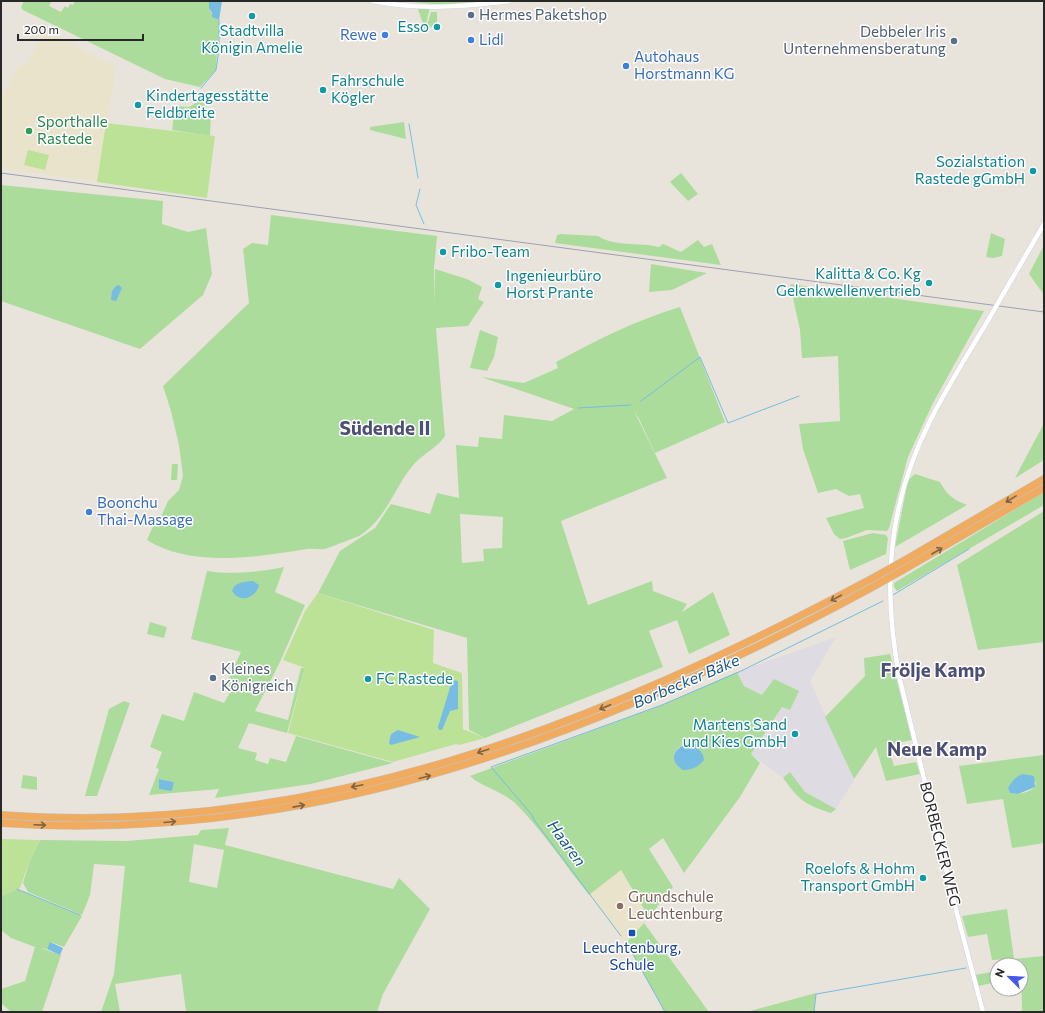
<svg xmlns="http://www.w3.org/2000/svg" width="1045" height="1013" viewBox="0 0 1045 1013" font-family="Commissioner,sans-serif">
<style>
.industrial{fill:#dedbe2}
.education{fill:#eae3cb}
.green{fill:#abdc9b;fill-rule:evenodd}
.pitch{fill:#bce298}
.water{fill:#76bce3}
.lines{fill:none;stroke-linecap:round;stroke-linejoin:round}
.stream{stroke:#76bce3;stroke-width:1}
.tertiary-casing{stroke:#d0d2e0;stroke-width:5.5}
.motorway-casing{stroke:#c3c3c3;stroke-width:8}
.tertiary{stroke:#fff;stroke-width:4.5}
.motorway{stroke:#f0ab5f;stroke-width:7}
.rail{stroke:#9e9fb1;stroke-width:1}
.tertiary-bridge-casing{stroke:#d0d2e0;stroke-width:5.5;stroke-linecap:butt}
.motorway-bridge-casing{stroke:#c3c3c3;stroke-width:8;stroke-linecap:butt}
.tertiary-bridge{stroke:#fff;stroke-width:4.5}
.motorway-bridge{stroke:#f0ab5f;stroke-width:7}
.oneway{stroke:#826341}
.service-dot{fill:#5c6f8a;stroke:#fff;stroke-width:1.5}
.culture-dot{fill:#0f9aa8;stroke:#fff;stroke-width:1.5}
.shop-dot{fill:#3f7fe0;stroke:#fff;stroke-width:1.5}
.leisure-dot{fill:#2e9e5b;stroke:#fff;stroke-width:1.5}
.education-dot{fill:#8d6e63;stroke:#fff;stroke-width:1.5}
.transit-dot{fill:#1a4fb4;stroke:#fff;stroke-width:1.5}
.labels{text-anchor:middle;stroke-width:3;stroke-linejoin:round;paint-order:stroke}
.service-label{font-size:15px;fill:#4e5e75;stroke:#fff;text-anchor:start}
.culture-label{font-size:15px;fill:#0d838f;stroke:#fff;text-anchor:end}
.shop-label{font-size:15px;fill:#366cbe;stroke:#fff;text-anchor:start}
.leisure-label{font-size:15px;fill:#27864d;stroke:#fff;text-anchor:start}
.street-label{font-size:15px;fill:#282828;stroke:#fff}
.education-label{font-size:15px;fill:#785e54;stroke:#fff;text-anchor:start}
.transit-label{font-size:15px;fill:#164399;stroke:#fff}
.water-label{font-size:16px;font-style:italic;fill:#18598c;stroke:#fff}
.district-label{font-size:19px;font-weight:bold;fill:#4d5075;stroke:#fff}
</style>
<rect width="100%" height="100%" fill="#e9e4db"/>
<!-- industrial -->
<path class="industrial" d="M836 637 810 681 854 780 836 809 805 792 790 772 783 778 751 754 783 706 790 710 744 686 737 672Z"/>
<!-- education -->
<path class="education" d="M46 30 116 67 97 182 1 168V100L19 65 26 66Z
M621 870 649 917 625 943 589 895Z"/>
<!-- green -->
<path class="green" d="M24 1H52L49 6 61 12 65 6 68 8 70 4 73 5 75 1H209L210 11 216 19 219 20C220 37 216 53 216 70L200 87 165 79 23 10 21 7Z
M404 1H490L441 5Z
M417 7H430L424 33V26Z
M431 12H437V22L425 32Z
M201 100 211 114 210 136 172 130 175 106 189 107Z
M404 122 406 139 370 130V127Z
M681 173 698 194 688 201 670 182Z
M1 185 163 201 162 224 188 232 206 228 212 274 203 295 140 349 1 301Z
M271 215 437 236 434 269 435 304V269L467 279 482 287 478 299 484 302 468 326 436 328 445 436C437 448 424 453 414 464 395 486 386 520 359 536 357 537 328 548 325 549 319 550 313 548 307 549 258 557 191 568 147 540L154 524 161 517 168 501 179 490 183 476 179 445 171 411 163 386 249 303 243 249 252 243 268 245Z
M991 233 1005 239 1002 256 993 258 986 257Z
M560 234 598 236C615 247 639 242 659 247L663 244 681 252 698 240 704 247 712 244 721 265 555 243 557 235Z
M1044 245V295L1029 274Z
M651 264 707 273 672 290 649 292Z
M790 284 984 311 933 403 908 457 889 528 887 531 867 530 846 538 840 539 834 534 826 518 864 508 860 494 849 496 836 489 818 493 803 449 799 424 840 421 838 356 802 358 800 330Z
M680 307 725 422 655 453 639 419 634 411 667 478 561 521 588 605 652 581 653 591 687 604 682 612 713 592 730 635 689 654 677 620 649 631 663 667 485 738 469 730 467 638 318 593 340 551 375 528 391 504 430 514 437 493 459 498 456 445 478 447 479 437 502 439 504 415 552 421 574 409 481 377 524 383 558 368 556 362C595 341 636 320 680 307ZM460 514 503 517 502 548 483 549 484 561 462 563Z
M480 330 498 337 494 357 487 371 470 368Z
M1044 422V460L1015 478 1042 427Z
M172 464H178L177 480H171Z
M915 474 940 482C947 495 954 500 967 505L895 547 908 480Z
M1044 492V505L897 591 894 587V583Z
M1044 511V642L978 650 957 565Z
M873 533 886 535 888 538 886 554 850 570 843 541Z
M284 567 275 592 305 605 280 662 255 711 288 720 301 668H305L287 733 249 723 238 748 257 753 255 760 268 764 270 758 286 762 296 736 393 763 311 784 215 798 219 789 149 795 159 769 156 768 162 752 150 747 162 714 184 721 194 692 224 703 233 687 226 684 241 652 191 639 207 571C233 575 258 572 284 567ZM159 779 174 782 172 790 159 789Z
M150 622 167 627 164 638 147 634Z
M890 654 912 740 888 745 894 766 916 762 920 774 886 781 876 747 854 779 825 717 865 676 864 658Z
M737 672 744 686 762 695 774 679 799 691 790 710 782 707 751 754 760 763 740 797 684 873 663 838 649 849 673 887 649 917 621 870 589 895C565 865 543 831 515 803 502 791 483 788 470 776L662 705ZM686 743 680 768C673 756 673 749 686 743Z
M124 701 130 703 97 796H85L109 709Z
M1044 755V843L1012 848 1003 799 967 804 959 766ZM1036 782 1035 787C1027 793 1020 795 1010 793L1008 788Z
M790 772 805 792 836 809 831 813C804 804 800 801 783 778Z
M23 775 37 777V790L21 788Z
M229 828 225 845 393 889 399 878 430 909 383 994 377 1012H186L181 974 115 984 120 1012H101L114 974 125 866 94 864 90 895 82 915 28 892 23 883 30 860 40 840 127 841 198 835 201 830ZM194 844 224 850 217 888 189 882Z
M17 889 82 916 64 947 51 942 47 949 41 948 61 955 42 1012H11L1 1003V989L25 981 35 947 11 938 1 930V896Z
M1007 909 1014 959 1044 956V1012H1022L1021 965H1012L1011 959 992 960 987 934 968 937 962 916Z
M644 923 709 1012H665L626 943Z
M997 971V982L978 986 975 975Z
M816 993 814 1012H750V1011Z"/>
<!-- pitch -->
<path class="pitch" d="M106 123 215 136 207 198 97 182Z
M28 150 49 155 45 170 24 165Z
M318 593 434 630 433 663 462 673 463 729 485 738 459 745 456 744 393 762 288 733 305 668 283 660 305 611Z
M1 839 40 840 30 860 20 888 1 896Z"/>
<!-- water -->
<path class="water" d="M209 1H222L219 20 212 17V13L209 8Z
M119 285 122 288 116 301 111 300 112 291 116 286Z
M253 581 259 585C256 598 240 604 232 591 235 582 243 582 253 581Z
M454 680 458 681V709L450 711 442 730H439L438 727 452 681Z
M398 730 420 737 391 745 389 743 391 734Z
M693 741 703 755 704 760C698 767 692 770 683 770 665 759 677 745 693 741Z
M1023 774 1034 776 1035 787 1018 794 1010 793 1008 788C1012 781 1016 776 1023 774Z
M159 779 174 782 172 791 159 789Z
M50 942 63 948 60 955 47 949Z"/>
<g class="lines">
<!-- stream -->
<path class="stream" d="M201 88 216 70 219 49V20
M409 124 418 178
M420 189 416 205 424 224
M641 401 700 357 728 423 799 396
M578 408 631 405
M893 595 969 549
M17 889 80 915
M621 936 534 820 532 815 491 767 662 705 741 671 883 601
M633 954 665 1012
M814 1012 816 994 966 968"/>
<defs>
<path id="tertiary" d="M373 1C419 10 463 7 509 1
M1002 296 1044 224
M983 1012 955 906 900 680C882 589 887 506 930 421 948 385 970 351 990 317"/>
<path id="motorway" d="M907 559 1044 479
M903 570 1044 488
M1 815C317 838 597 725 871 579
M1 823C312 845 601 734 869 589"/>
</defs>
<!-- tertiary casing -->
<use href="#tertiary" class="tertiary-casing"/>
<!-- motorway casing -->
<use href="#motorway" class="motorway-casing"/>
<!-- tertiary -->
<use href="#tertiary" class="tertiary"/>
<!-- motorway -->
<use href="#motorway" class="motorway"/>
<!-- rail -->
<path class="rail" d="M1 173 1044 312"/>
<defs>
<path id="tertiary-bridge" d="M990 317 1002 296"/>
<path id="motorway-bridge" d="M871 579 907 559
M869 589 903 570"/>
</defs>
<!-- tertiary-bridge casing -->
<use href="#tertiary-bridge" class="tertiary-bridge-casing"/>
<!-- motorway-bridge casing -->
<use href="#motorway-bridge" class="motorway-bridge-casing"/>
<!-- tertiary-bridge -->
<use href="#tertiary-bridge" class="tertiary-bridge"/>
<!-- motorway-bridge -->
<use href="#motorway-bridge" class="motorway-bridge"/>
</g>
<!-- one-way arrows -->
<defs><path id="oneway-shaft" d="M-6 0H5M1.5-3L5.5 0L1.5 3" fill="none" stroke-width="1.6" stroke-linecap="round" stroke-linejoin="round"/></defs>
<g class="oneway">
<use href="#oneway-shaft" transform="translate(1011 499) rotate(149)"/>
<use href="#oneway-shaft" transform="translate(937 551) rotate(-30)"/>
<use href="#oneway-shaft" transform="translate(836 598) rotate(152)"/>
<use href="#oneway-shaft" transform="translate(605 707) rotate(157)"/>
<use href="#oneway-shaft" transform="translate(483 751) rotate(162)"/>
<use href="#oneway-shaft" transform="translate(425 777) rotate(-15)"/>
<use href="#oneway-shaft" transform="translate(357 786) rotate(168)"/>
<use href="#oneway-shaft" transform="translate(299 806) rotate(-11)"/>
<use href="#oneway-shaft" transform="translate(170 822) rotate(-5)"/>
<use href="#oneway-shaft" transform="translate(40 825) rotate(2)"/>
</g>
<!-- markers -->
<g class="service-dot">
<circle cx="471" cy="15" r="4"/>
<circle cx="954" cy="41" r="4"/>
<circle cx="213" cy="678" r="4"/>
</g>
<g class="culture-dot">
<circle cx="252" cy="16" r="4"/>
<circle cx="437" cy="27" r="4"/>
<circle cx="323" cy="90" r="4"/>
<circle cx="138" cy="105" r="4"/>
<circle cx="1033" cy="171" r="4"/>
<circle cx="443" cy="252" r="4"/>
<circle cx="929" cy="283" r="4"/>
<circle cx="498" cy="285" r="4"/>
<circle cx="368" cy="679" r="4"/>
<circle cx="795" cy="734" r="4"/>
<circle cx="923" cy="878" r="4"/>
</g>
<g class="shop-dot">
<circle cx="385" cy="35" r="4"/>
<circle cx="471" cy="40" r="4"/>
<circle cx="626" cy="66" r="4"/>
<circle cx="89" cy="512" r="4"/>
</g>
<circle class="leisure-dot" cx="29" cy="131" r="4"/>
<circle class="education-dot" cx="620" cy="906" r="4"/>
<rect class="transit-dot" x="628" y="929" width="8" height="8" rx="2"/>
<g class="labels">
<!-- service labels -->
<g class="service-label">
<text x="479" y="20">Hermes Paketshop</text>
<text x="946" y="37" text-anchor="end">Debbeler Iris<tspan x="946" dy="17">Unternehmensberatung</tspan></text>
<text x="221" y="674">Kleines<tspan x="221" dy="17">Königreich</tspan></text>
</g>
<!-- culture labels -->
<g class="culture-label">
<text x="429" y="32">Esso</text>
<text x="252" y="36" text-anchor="middle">Stadtvilla<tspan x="252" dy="17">Königin Amelie</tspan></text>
<text x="331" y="86" text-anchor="start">Fahrschule<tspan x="331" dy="17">Kögler</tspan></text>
<text x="146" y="101" text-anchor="start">Kindertagesstätte<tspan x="146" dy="17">Feldbreite</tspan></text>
<text x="1025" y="167">Sozialstation<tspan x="1025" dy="17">Rastede gGmbH</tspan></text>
<text x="451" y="257" text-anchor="start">Fribo-Team</text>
<text x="921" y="279">Kalitta &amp; Co. Kg<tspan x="921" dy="17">Gelenkwellenvertrieb</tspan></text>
<text x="506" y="281" text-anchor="start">Ingenieurbüro<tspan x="506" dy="17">Horst Prante</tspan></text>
<text x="376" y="684" text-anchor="start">FC Rastede</text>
<text x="787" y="730">Martens Sand<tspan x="787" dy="17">und Kies GmbH</tspan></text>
<text x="915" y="874">Roelofs &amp; Hohm<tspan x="915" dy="17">Transport GmbH</tspan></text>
</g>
<!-- shop labels -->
<g class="shop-label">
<text x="377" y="40" text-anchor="end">Rewe</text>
<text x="479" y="45">Lidl</text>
<text x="634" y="62">Autohaus<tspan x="634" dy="17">Horstmann KG</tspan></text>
<text x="97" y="508">Boonchu<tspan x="97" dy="17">Thai-Massage</tspan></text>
</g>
<!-- leisure labels -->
<g class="leisure-label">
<text x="37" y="127">Sporthalle<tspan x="37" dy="17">Rastede</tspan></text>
</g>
<!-- street labels -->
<g class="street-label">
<text transform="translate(940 844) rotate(76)" y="5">BORBECKER WEG</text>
</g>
<!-- education labels -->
<g class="education-label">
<text x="628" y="902">Grundschule<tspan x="628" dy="17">Leuchtenburg</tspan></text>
</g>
<!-- transit labels -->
<g class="transit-label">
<text x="632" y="953">Leuchtenburg,<tspan x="632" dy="17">Schule</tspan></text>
</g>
<!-- water labels -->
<g class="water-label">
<text transform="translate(686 681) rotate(-23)" y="6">Borbecker Bäke</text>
<text transform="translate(567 843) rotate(54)" y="6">Haaren</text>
</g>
<!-- district labels -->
<g class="district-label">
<text x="385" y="435">Südende II</text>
<text x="933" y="677">Frölje Kamp</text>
<text x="937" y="756">Neue Kamp</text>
</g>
</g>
<!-- border -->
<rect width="1045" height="1013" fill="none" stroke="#282828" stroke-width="4"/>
<!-- north arrow -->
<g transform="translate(1009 977) rotate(294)"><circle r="19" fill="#ffffff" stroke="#a9a9a9"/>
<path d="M0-3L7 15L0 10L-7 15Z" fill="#4757ea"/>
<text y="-6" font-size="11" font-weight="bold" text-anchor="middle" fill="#282828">N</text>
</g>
<!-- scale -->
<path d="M18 34v6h125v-6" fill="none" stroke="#282828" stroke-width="2"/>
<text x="24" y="34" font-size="12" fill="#282828" stroke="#ffffff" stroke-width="3" paint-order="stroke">200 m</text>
</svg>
